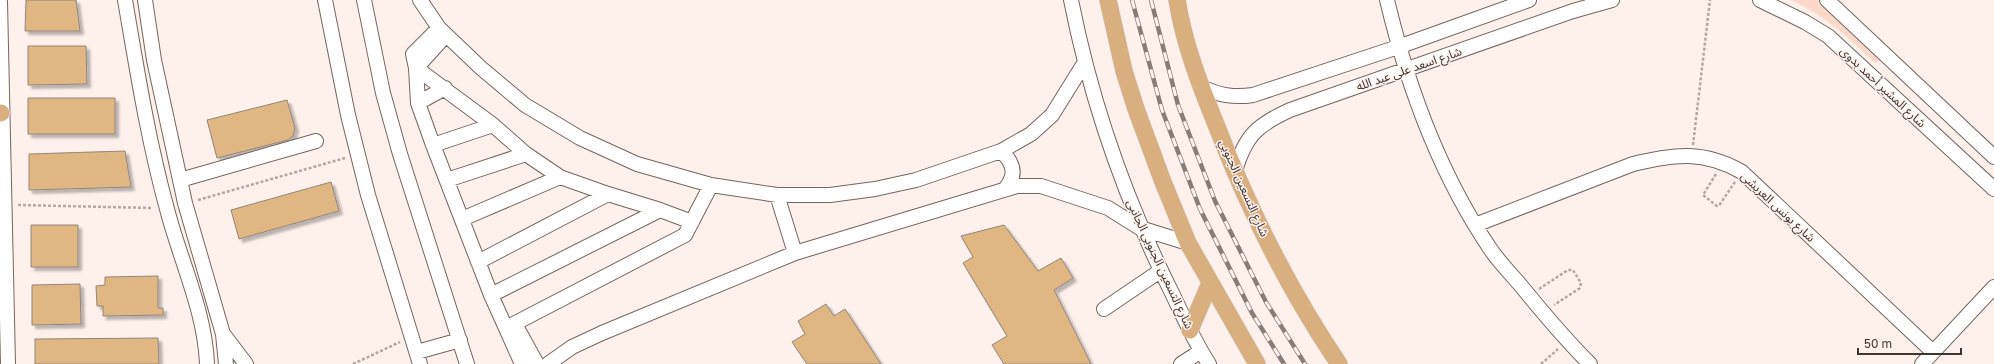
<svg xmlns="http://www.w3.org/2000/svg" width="1994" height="364" viewBox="0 0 1994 364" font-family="'Golos Text','Noto Sans Arabic',sans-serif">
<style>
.green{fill:#fcd8cb}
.building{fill:#e0b783;stroke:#90867a;filter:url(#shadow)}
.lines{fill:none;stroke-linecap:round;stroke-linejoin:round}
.minor-casing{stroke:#746560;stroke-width:16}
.major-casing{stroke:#d4d3d2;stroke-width:18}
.path{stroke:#b2a7a3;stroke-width:2.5;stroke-dasharray:3 2;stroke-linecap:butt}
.minor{stroke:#fff;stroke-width:14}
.major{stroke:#d9af80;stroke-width:17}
.rail-casing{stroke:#867c78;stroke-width:4.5}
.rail{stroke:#fef0eb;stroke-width:3;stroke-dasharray:9;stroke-linecap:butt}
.labels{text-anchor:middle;stroke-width:3;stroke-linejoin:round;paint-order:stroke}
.street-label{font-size:12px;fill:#3c3532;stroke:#fef0eb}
</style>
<defs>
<filter id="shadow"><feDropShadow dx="3.5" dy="3.5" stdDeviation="1" flood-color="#0004"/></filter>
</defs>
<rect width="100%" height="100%" fill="#fef0eb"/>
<!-- green -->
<path class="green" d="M1791 0H1818L1881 60 1875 63C1847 36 1827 17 1791 0Z"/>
<!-- building -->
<path class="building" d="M26 0H76L80 31H25Z
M28 46H86L87 84 28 85Z
M28 98H115V134H28Z
M287 100 295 128 293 136 288 140 217 158 207 120Z
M125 151 131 187 29 190V154Z
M331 182 339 211 239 239 231 210Z
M31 225H78V267H31Z
M1004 225 1038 271 1061 258 1073 278 1054 290 1091 364H1004L992 345 1007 336 963 263 973 257 961 236Z
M158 276V308H163V315L103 316V306H97L96 286 105 285V277Z
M80 284 81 324 32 325V285Z
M826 304 834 316 845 309 881 364H807L792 342 805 334 798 321Z
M158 338 159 364H35V339Z"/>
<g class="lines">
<defs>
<path id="minor" d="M125 0C137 70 148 140 167 209 180 260 205 311 207 364
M145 0 154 60 185 203 223 334 226 364
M325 0 348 115 368 195 420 364
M364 0 383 93 400 154 467 364
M420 0 439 28 481 68 525 105 580 138 637 164 711 185 777 195H830L875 189 916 180 1001 151 1031 134 1052 115 1085 62
M1071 0C1091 101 1125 199 1171 291 1183 316 1194 341 1209 364
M1387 0C1408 88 1440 175 1491 250 1500 263 1512 275 1522 287 1544 314 1566 340 1590 364
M1760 0 1805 22 1828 36 1994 189
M1827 0 1994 157
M0 2 8 364
M439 28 413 54 416 68 493 125 526 154 560 177 608 194 660 210 692 222
M446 35 416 68 418 103 433 145 491 295 522 364
M1201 87C1219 95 1233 98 1253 95L1398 47 1529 0
M418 103 445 88
M433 145 493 125
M1001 151C1014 163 1017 175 1005 189
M1235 171C1245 136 1257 125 1290 110L1573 11 1612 0
M180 180 316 141
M447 180 526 154
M777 195 795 253
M462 219 560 177
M1475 225 1633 164C1674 154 1704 150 1742 172L1933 352
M478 262 608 194
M491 295 660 210
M1104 309 1160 271
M515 324 537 364
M506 328 685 235 711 185
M224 335 246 364
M417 352 460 340
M548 364 572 347 602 333 795 253 1017 186H1041L1108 208 1140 228 1188 243
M1181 364 1201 351
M1922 364 1994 287"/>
<path id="major" d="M1108 0 1124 71 1136 109 1163 182 1188 243 1257 364
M1177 0C1184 44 1200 85 1217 127 1249 210 1289 290 1339 364
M0 113H1
M1190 330 1210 283"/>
</defs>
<!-- minor casing -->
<use href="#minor" class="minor-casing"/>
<!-- major casing -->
<use href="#major" class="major-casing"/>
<!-- path -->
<path class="path" d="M1693 145 1710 0
M1716 174 1703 195 1717 206 1720 204 1735 182
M198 200 345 158
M18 205 153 208
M1539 289 1568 270H1573L1581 283 1580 288 1554 305
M353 364 400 342
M1541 364 1558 349"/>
<!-- minor -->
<use href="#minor" class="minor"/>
<!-- major -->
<use href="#major" class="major"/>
<defs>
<path id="rail" d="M1132 0 1162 110 1200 209 1252 313 1284 364
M1151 0 1178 105 1215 201 1266 302 1305 364"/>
</defs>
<!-- rail casing -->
<use href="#rail" class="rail-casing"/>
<!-- rail -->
<use href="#rail" class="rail"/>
</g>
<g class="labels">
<!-- street labels -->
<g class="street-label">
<text transform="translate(1409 69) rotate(-19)" y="4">شارع اسعد على عبد الله</text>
<text transform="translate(1883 87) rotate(43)" y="4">شارع المشير أحمد بدوى</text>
<text transform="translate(1244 188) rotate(66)" y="4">شارع التسعين الجنوبي</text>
<text transform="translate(1778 207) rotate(43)" y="4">شارع يونس العريشى</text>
<text transform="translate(1160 264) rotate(65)" y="4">شارع التسعين الجنوبي الجانبى</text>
</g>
</g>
<!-- scale -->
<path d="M1858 348v6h103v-6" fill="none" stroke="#3c3532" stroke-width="2"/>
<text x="1864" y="348" font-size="12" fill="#3c3532" stroke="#fef0eb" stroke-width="3" paint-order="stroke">50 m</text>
</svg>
